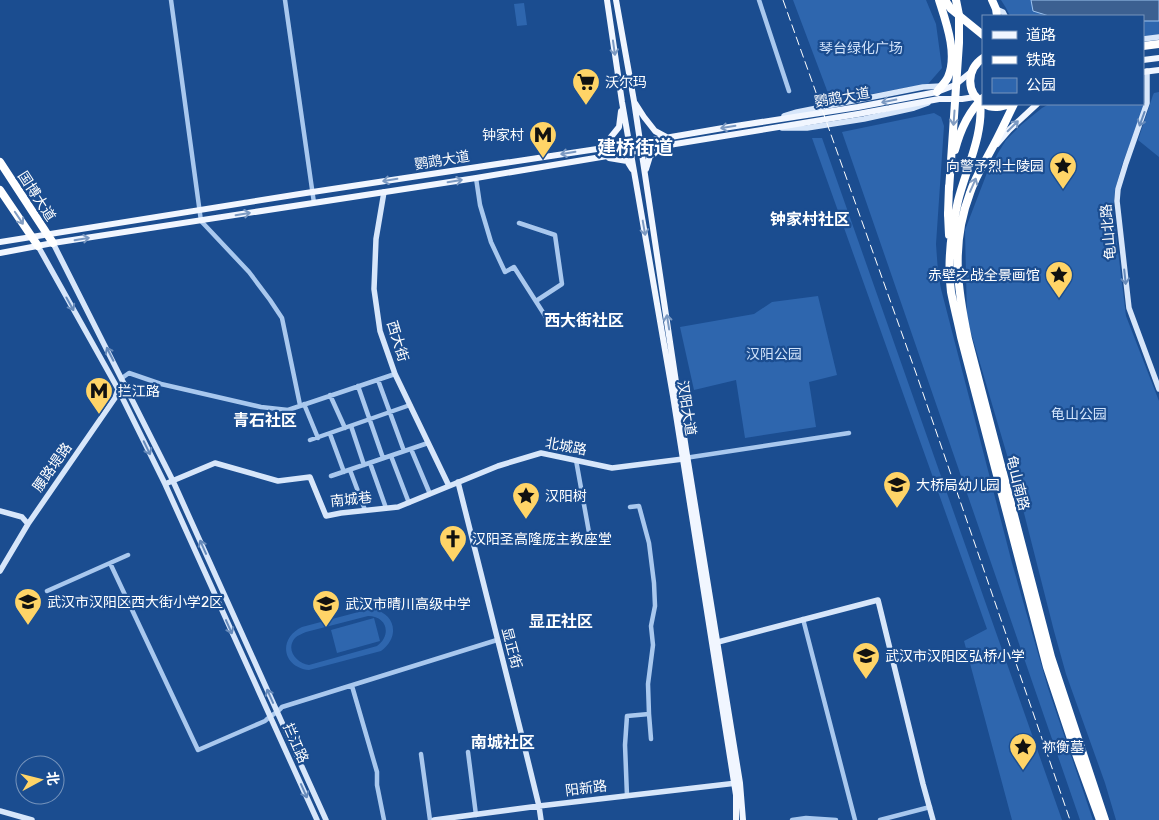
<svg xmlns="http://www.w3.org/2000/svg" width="1159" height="820" viewBox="0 0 1159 820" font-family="Rubik,'Noto Sans SC',sans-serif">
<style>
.green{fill:#2e66ae;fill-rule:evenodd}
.water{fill:#3c6091;stroke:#9cc3f0}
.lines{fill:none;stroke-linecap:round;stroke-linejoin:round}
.street{stroke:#a9c8ee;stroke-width:4.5}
.secondary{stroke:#d7e6fa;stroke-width:5.5}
.primary{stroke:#f1f6ff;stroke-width:6}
.highway{stroke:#fff;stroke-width:8}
.rail{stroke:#fff;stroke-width:1;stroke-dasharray:9 4;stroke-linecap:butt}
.highway-bridge{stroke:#fff;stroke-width:8}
.oneway{stroke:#7b99c2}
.oneway2{stroke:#829dc2}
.oneway3{stroke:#668aba}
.labels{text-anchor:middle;stroke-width:4.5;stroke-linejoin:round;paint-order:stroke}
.park-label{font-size:14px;fill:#d0e2fa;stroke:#1b4d90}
.poi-label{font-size:14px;fill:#fff;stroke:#1b4d90;text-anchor:start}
.street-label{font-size:14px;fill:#fff;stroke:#1b4d90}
.quarter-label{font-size:16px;font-weight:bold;fill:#fff;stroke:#1b4d90}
.district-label{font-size:19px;font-weight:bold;fill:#fff;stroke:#1b4d90}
</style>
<rect width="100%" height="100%" fill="#1b4d90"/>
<!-- green -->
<path class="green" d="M793 0H926L936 24 942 68 928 84 831 101Z
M1001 0H1159V35L1143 37V16H1010L1006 8Z
M524 3 527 25 517 26 514 4Z
M1143 86 1146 95 1144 106 1122 165 1115 190 1113 210 1126 316 1159 401V820H1116L1105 783 1066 674 1054 631 1024 513 967 319 965 230 990 165 995 159 998 153 1006 140 1021 125 1042 108 1049 104H1143Z
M1159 92V157L1138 140 1153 95 1154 93Z
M934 113 941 117 944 126 936 244 938 272 941 289 1012 563 1048 688 1093 820H1080L842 132Z
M812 138H822L1062 820H1012L964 641 987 629Z
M818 296 837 375 809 382 816 427 745 438 736 380 694 390 680 327 754 314 772 302Z
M373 609C396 614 400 637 381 651L309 670C283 668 277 639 302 627L366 610ZM368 616C387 616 392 635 377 646L309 665C297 663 285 650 295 638 298 635 302 634 306 632Z
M374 618 380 641 337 653 331 630Z"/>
<!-- water -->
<path class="water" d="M1031 0H1159V21H1143V16H1049L1033 11Z"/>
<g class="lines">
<!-- street -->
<path class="street" d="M171 0 201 221 249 272 270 300 282 318 300 405
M285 0 314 203
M759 0 789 91
M476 178 480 205 491 242 505 272 514 267 551 325 584 322 610 318
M519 223 555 235 562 284 536 301
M122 378 129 373 161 384 261 407 288 410 395 374
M378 380 404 451
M358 386 383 458
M330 395 345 428
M304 404 318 438
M351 426 364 465
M330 434 344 472
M310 440 410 405
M411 449 430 494
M391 456 409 503
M685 458 849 433
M576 460 590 538 609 535
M370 463 386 508
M350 470 365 510
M331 476 428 443
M110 563 198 750 265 721C270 716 277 713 282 707L497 640
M47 591 128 555
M803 619 855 820
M352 686 377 772V785L384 820
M649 714 651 739
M468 752 476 815
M421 754 430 820
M627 796 625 745 627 716 649 714 648 684 653 645 651 626 655 606 654 583 649 543 639 506 630 507
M792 820 806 818 836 820
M880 820 930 807"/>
<!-- secondary -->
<path class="secondary" d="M996 9 1003 12 1005 16
M1143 39 1159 37
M1147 71V103L1126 163 1118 189 1117 201 1129 308 1159 389
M784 116 797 112 923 87 941 86
M782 128H807L864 119 914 108 928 103
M384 192 376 239 374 289 380 331 395 374 449 486
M53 243 173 481 326 820
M38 246 118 389 165 484 317 820
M458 482C485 591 513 698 539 806L541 820
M165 484 215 463 278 481 310 477 326 516 341 513 398 507 498 466 541 453 612 468 683 459
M0 511 22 517 28 524
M0 571 28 524 115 398 119 387
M718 642 878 600 923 784 933 820
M0 811 32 820
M434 820 539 806 737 783"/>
<!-- primary -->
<path class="primary" d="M607 0 622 102 673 396 736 795V820
M616 0 634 101 686 449 740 783 743 820
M1143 60 1159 58
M1143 72 1159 70
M635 103 644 117 655 131 668 138
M997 144 1009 130 1037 104
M602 148 619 127 621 111
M609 158 627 161 632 169
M646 169 650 156 662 149
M0 242 306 193 630 144 723 128 858 107 937 92 955 85 971 72
M0 253 53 243 476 178 631 152 669 145 858 114 939 99H962L975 97"/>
<!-- highway -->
<path class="highway" d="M945 0 951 9 983 35
M992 0 996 9 997 16
M1143 46 1159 44
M983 58C967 69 965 92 983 103
M937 92C940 87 946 82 948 77 958 54 946 22 939 0
M980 101C984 134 966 169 958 201 951 231 947 261 951 292 954 307 958 322 961 337L1047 667 1076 754 1100 820
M984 104C993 109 1001 107 1010 104
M1014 104C1006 120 999 136 990 152 983 165 975 178 970 193 951 243 957 287 968 339L1051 657 1105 820
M0 162 53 243
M0 190 38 246
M948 214 949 235"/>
<!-- rail -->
<path class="rail" d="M783 0 916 373 1070 820"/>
<!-- highway-bridge -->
<path class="highway-bridge" d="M955 150C960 131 968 112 983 98
M949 190 959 43V15L956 0
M948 214 949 186"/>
</g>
<!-- one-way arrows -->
<defs><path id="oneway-shaft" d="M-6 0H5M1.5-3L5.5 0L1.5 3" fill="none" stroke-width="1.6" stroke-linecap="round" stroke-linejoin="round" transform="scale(1.25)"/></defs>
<g class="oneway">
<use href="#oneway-shaft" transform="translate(614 48) rotate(82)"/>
<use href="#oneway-shaft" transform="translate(889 101) rotate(169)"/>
<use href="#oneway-shaft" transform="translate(1013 126) rotate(-45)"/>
<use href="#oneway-shaft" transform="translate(728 127) rotate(171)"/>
<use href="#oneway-shaft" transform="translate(568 153) rotate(171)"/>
<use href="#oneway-shaft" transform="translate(390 180) rotate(171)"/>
<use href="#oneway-shaft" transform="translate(455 181) rotate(-9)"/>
<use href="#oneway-shaft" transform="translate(243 214) rotate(-9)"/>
<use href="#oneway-shaft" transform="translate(644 228) rotate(80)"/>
<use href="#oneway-shaft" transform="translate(82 239) rotate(-9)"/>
<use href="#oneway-shaft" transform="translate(668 322) rotate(-99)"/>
</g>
<g class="oneway2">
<use href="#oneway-shaft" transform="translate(954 118) rotate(94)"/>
<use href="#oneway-shaft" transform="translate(973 185) rotate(-66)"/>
<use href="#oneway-shaft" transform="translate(19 218) rotate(56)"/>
</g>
<g class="oneway3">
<use href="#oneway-shaft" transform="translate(1142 119) rotate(110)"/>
<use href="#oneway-shaft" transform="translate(1125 277) rotate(84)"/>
<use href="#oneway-shaft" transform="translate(70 304) rotate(61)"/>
<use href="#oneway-shaft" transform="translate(110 354) rotate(-117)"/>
<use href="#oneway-shaft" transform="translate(147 448) rotate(64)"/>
<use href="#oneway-shaft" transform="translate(203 547) rotate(-114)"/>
<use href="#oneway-shaft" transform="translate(229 627) rotate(66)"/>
<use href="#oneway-shaft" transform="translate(270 696) rotate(-114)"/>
<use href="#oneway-shaft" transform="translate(304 791) rotate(66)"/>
</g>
<!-- icons -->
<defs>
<symbol id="supermarket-pin" viewBox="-11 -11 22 30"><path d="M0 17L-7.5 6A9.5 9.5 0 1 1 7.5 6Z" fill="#ffd467" stroke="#1b4d90"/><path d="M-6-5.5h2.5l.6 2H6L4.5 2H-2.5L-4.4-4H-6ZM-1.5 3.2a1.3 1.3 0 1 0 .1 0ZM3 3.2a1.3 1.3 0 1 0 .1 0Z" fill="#111"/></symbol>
<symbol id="metro-pin" viewBox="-11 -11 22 30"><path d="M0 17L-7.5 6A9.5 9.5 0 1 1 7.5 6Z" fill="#ffd467" stroke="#1b4d90"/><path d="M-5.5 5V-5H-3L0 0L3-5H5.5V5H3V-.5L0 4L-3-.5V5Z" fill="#111"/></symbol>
<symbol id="sight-pin" viewBox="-11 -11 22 30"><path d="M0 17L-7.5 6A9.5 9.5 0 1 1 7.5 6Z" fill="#ffd467" stroke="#1b4d90"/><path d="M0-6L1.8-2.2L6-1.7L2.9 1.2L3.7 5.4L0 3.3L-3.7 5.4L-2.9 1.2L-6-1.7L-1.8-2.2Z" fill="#111"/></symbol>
<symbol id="school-pin" viewBox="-11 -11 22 30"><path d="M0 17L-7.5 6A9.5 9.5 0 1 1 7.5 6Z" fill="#ffd467" stroke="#1b4d90"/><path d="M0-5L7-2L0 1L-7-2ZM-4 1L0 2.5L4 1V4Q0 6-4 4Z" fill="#111"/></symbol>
<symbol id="church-pin" viewBox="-11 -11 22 30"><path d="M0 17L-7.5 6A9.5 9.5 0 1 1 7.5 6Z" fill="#ffd467" stroke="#1b4d90"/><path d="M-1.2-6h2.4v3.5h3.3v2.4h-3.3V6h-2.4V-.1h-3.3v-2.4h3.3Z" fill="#111"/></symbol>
</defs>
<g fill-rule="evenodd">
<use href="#supermarket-pin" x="570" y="66" width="32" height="43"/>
<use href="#metro-pin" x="527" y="119" width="32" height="43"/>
<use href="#sight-pin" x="1047" y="150" width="32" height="43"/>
<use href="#sight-pin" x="1043" y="259" width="32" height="43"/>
<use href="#metro-pin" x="83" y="375" width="32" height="43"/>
<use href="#school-pin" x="881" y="469" width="32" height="43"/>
<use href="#sight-pin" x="510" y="480" width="32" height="43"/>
<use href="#church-pin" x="437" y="523" width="32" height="43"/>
<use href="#school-pin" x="12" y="586" width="32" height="43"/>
<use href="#school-pin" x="310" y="588" width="32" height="43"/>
<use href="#school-pin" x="850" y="640" width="32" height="43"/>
<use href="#sight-pin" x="1007" y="731" width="32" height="43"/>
</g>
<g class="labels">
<!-- park labels -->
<g class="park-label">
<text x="861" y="53">琴台绿化广场</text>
<text x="774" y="359">汉阳公园</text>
<text x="1079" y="419">龟山公园</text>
</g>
<!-- poi labels -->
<g class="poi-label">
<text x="605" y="87">沃尔玛</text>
<text x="524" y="140" text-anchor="end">钟家村</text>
<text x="1044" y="171" text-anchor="end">向警予烈士陵园</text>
<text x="1040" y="280" text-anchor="end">赤壁之战全景画馆</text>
<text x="118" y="396">拦江路</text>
<text x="916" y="490">大桥局幼儿园</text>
<text x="545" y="501">汉阳树</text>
<text x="472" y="544">汉阳圣高隆庞主教座堂</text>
<text x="47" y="607">武汉市汉阳区西大街小学2区</text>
<text x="345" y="609">武汉市晴川高级中学</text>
<text x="885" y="661">武汉市汉阳区弘桥小学</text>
<text x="1042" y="752">祢衡墓</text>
</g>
<!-- street labels -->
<g class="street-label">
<text transform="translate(842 97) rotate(-10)" y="5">鹦鹉大道</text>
<text transform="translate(442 160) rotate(-9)" y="5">鹦鹉大道</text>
<text transform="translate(37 196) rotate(57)" y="5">国博大道</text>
<text transform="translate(1108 232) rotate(-95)" y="5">龟山北路</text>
<text transform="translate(398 341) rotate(73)" y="5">西大街</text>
<text transform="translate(687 408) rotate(81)" y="5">汉阳大道</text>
<text transform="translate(566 446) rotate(10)" y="5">北城路</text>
<text transform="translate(52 467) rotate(-55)" y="5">腰路堤路</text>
<text transform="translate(1018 483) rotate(76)" y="5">龟山南路</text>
<text transform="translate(351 499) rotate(-6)" y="5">南城巷</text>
<text transform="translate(512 648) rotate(75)" y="5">显正街</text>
<text transform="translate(296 743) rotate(66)" y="5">拦江路</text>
<text transform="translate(586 788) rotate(-7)" y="5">阳新路</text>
</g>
<!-- quarter labels -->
<g class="quarter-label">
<text x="810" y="225">钟家村社区</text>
<text x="584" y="326">西大街社区</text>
<text x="265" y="426">青石社区</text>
<text x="561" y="627">显正社区</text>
<text x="503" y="748">南城社区</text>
</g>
<!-- district labels -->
<g class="district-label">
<text x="635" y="154">建桥街道</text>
</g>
</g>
<!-- legend -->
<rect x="982" y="15" width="162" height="90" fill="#1b4d90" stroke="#7694bc"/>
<rect x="992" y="31" width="25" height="8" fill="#f1f6ff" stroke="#7694bc"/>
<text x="1026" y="40" font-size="15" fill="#ffffff">道路</text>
<rect x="992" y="56" width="25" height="8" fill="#ffffff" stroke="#7694bc"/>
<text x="1026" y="65" font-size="15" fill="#ffffff">铁路</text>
<rect x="992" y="78" width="25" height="15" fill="#2e66ae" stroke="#7694bc"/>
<text x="1026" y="90" font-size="15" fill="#ffffff">公园</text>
<!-- north arrow -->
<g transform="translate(40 780) rotate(83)"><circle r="24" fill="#1b4d90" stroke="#7694bc"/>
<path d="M0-4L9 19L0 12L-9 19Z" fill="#ffd467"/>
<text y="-8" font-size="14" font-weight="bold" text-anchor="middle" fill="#ffffff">北</text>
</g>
</svg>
